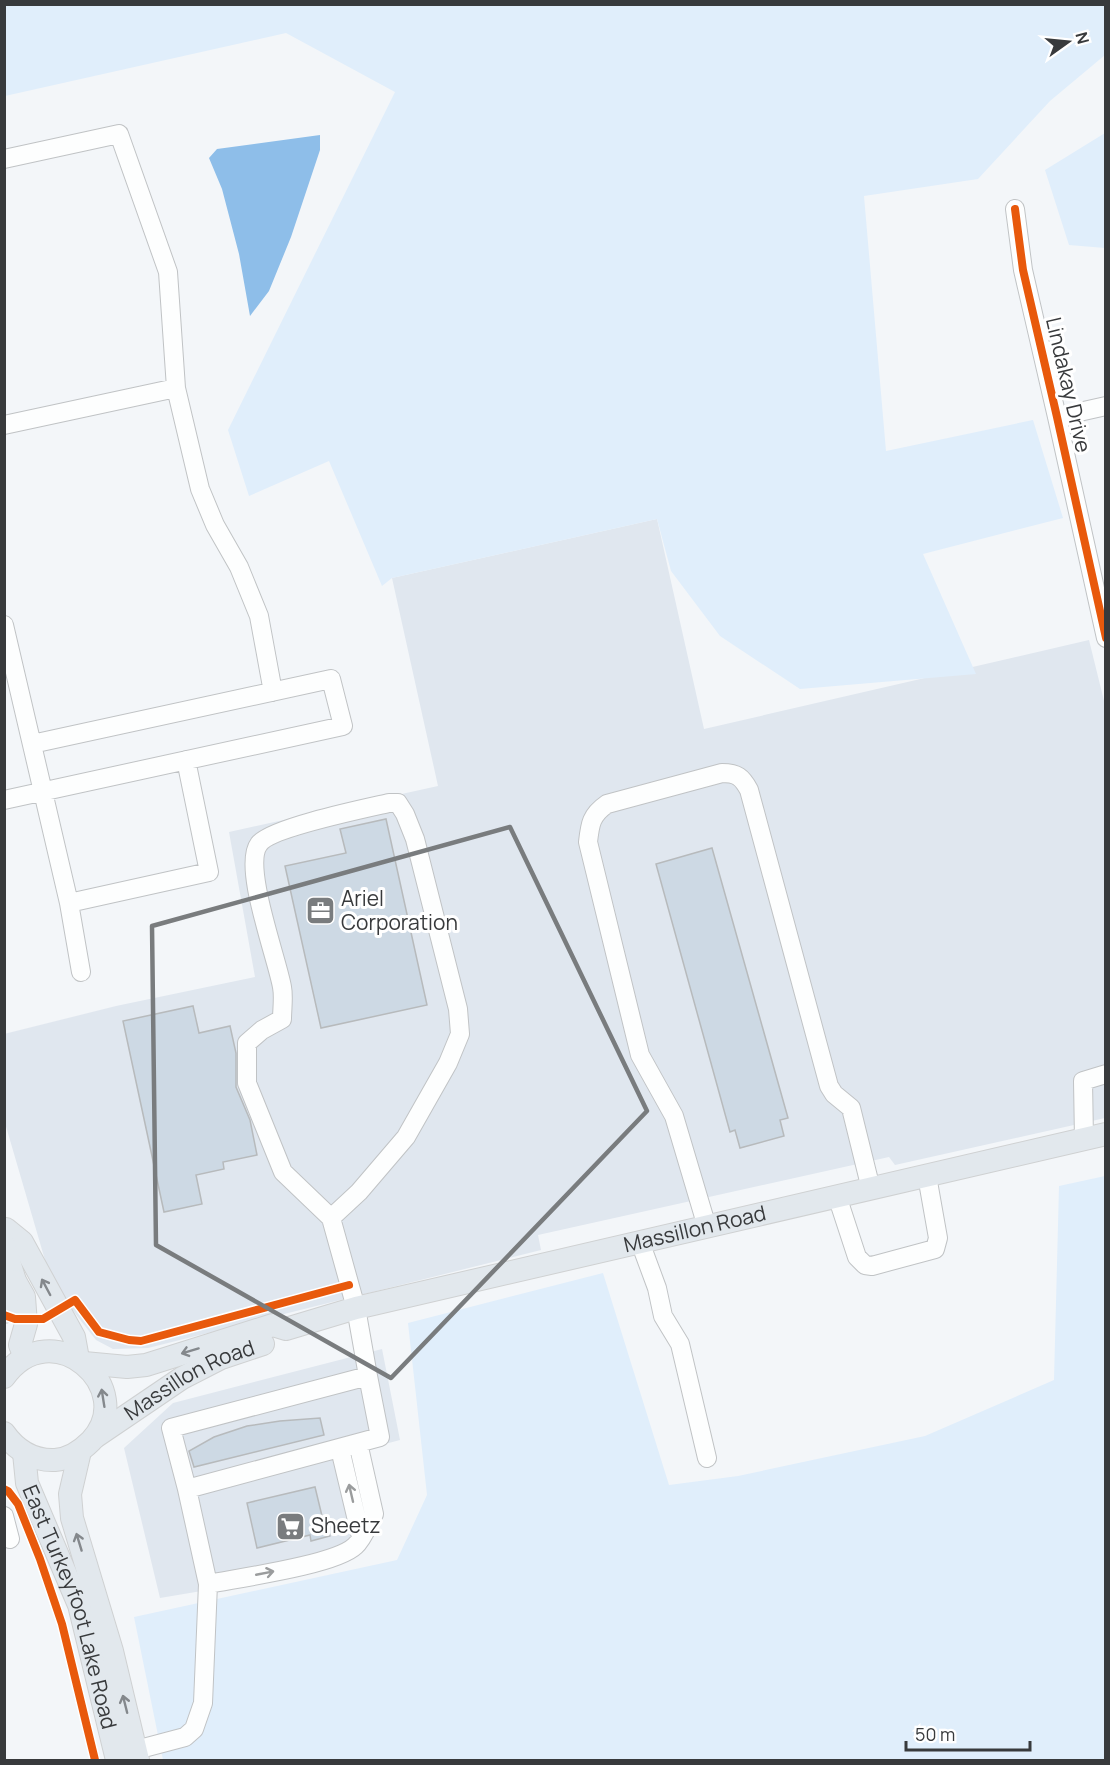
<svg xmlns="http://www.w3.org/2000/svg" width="1110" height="1765" viewBox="0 0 1110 1765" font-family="Manrope,sans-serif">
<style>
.built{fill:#e0e7ef}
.green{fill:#e0eefb}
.water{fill:#8ebee9}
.building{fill:#cdd9e4;stroke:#b7babc;stroke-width:1.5}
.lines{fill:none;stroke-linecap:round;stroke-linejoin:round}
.minor-casing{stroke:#c0c3c5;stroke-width:20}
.major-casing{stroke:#cfd1d2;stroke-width:24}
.minor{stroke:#fdfefe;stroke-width:18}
.major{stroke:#e2e8ed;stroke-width:22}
.cycleway-casing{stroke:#fff;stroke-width:11}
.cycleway{stroke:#e8590c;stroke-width:8}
.oneway{stroke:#84888c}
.oneway2{stroke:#9a9c9d}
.marked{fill:none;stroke:#797c7e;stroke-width:4.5;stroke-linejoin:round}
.labels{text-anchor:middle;stroke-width:6;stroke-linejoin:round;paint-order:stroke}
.street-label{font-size:21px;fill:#383a3c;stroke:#fff}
.poi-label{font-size:21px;fill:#383a3c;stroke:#fff;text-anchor:start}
</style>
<rect width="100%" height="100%" fill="#f3f6f9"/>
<!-- built -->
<path class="built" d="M657 519 704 729 1089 640 1106 709 1105 1118 895 1165 889 1157 538 1235 541 1250 148 1348 113 1349 96 1340 52 1284 5 1123 4 1034 116 1006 255 977 229 832 438 786 392 578Z
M382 1349 400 1440 332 1458 358 1556 249 1583 160 1598 124 1448 173 1403Z"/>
<!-- green -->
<path class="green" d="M4 5H1105V55L1050 101 978 179 864 196 886 451 1033 420 1063 518 923 554 976 674 800 689 720 636 671 571 657 519 392 578 382 586 329 461 249 496 228 430 395 92 286 33 5 96Z
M1105 133V248L1069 245 1045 170Z
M1105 1176V1760H163L134 1617 397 1560 427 1495 408 1323 603 1273 669 1485 738 1476 925 1436 1054 1380 1059 1186Z"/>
<!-- water -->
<path class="water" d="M320 135V150L291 237 269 291 250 316 239 254 222 189 209 158 217 149Z"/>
<!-- building -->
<path class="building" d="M386 819 427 1005 321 1028 285 866 346 853 340 829Z
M712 848 788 1118 780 1120 784 1136 740 1148 735 1130 730 1132 656 864Z
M193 1006 199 1033 230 1026 236 1053V1087L250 1120 257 1155 223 1162 224 1169 196 1175 202 1204 164 1212 123 1021Z
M320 1418 324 1435 194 1467 189 1451 214 1437 247 1426 280 1421Z
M315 1487 322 1516 326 1515 330 1536 311 1541 310 1535 257 1548 247 1503Z"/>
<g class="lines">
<defs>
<path id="minor" d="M4 159 119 134 168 272 176 388 4 425
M1015 209 1023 270 1057 417 1106 638
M176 388 200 489 215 525 239 567 259 616 273 692
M1057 417 1106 406
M4 625 69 903 81 972
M4 800 343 726 331 679 32 744
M69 903 209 872 186 760
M1084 1139 1083 1081 1106 1074
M837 1196 857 1257 865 1265 872 1266 935 1249 938 1238 927 1176
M707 1227 674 1116 640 1055 588 842C590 824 591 815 607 804L722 773C737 773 742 777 749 790L829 1086 834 1094 851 1108 871 1189
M640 1242 657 1288 663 1316 680 1344 707 1458
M340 1449 361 1537
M187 1489 380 1437 368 1376
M4 1516 10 1539
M208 1584C238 1578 335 1565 355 1546 364 1538 368 1524 374 1514L358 1443
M136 1750 185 1737 194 1729 203 1703 208 1584 187 1489 171 1428 368 1376 356 1308 331 1218 359 1192 406 1137 448 1063 460 1034 458 1009 415 839 405 814 398 803H389C367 808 270 828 259 844 242 866 277 958 282 987 284 997 282 1009 282 1019L262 1030 247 1043V1083L283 1172 331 1218"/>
<g id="major">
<path d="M6 1229 22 1242 74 1337 78 1359"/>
<path d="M4 1245 15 1281 24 1297 26 1324 20 1345 25 1357"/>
<path d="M4 1312 7 1295 15 1281"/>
<path id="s1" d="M84 1363 127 1367 146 1365 273 1325 286 1329 356 1308 1106 1134"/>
<path d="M4 1377C52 1310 140 1389 91 1441 81 1451 69 1459 55 1460 34 1461 16 1450 4 1433"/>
<path id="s2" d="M95 1437 182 1378 221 1358 263 1344"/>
<path d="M80 1451 70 1494 72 1518 112 1651 138 1760"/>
<path id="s3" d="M24 1453 27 1483 79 1605 117 1760"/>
</g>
</defs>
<!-- minor casing -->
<use href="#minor" class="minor-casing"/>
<!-- major casing -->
<use href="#major" class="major-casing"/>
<!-- minor -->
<use href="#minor" class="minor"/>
<!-- major -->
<use href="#major" class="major"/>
<defs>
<path id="cycleway" d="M1015 209 1023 270 1057 417 1106 638
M4 1315 15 1319H43L75 1300 99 1332 129 1340 141 1341 349 1285
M4 1489 8 1491 18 1504 40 1559 62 1624 95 1760"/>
</defs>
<!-- cycleway casing -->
<use href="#cycleway" class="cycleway-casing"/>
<!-- cycleway -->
<use href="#cycleway" class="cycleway"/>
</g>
<!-- one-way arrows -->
<defs><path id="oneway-shaft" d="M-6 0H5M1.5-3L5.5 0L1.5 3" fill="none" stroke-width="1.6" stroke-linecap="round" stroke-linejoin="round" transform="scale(1.5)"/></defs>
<g class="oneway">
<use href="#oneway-shaft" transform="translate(46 1287) rotate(-118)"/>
<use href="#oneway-shaft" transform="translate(190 1351) rotate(163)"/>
<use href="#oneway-shaft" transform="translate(103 1398) rotate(-99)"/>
<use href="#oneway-shaft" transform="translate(79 1542) rotate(-107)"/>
<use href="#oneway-shaft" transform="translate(125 1704) rotate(-104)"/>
</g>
<g class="oneway2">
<use href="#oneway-shaft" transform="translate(351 1493) rotate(-103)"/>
<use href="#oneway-shaft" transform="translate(265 1573) rotate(-11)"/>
</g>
<!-- marked area -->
<path class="marked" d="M510 827 647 1111 391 1378 156 1245 152 926Z"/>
<!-- icons -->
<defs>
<symbol id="office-square" viewBox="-11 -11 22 22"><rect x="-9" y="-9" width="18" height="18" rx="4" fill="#797c7e" stroke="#fff"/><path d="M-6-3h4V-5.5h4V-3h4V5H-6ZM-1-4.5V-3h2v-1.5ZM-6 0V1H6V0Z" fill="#fff"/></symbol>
<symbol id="supermarket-square" viewBox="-11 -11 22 22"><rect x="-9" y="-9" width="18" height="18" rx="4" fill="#797c7e" stroke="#fff"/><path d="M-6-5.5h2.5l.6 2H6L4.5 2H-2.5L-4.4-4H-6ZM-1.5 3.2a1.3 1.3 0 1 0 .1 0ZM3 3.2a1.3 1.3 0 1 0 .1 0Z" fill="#fff"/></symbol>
</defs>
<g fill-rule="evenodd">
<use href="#office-square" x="304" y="894" width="33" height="33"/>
<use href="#supermarket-square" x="274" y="1510" width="33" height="33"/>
</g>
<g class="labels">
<!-- street labels -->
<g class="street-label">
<text transform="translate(1068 385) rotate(77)" y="7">Lindakay Drive</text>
<text dy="7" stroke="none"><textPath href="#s1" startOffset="630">Massillon Road</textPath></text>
<text dy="7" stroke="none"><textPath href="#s2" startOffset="111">Massillon Road</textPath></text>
<text dy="7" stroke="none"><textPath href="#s3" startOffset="162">East Turkeyfoot Lake Road</textPath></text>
</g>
<!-- poi labels -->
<g class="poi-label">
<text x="341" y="906">Ariel<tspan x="341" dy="24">Corporation</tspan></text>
<text x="311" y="1533">Sheetz</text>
</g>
</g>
<!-- border -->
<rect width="1110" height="1765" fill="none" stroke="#383a3c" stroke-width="12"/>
<!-- north arrow -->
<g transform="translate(1068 42) rotate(75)" stroke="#ffffff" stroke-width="4.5" paint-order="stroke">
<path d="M0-4.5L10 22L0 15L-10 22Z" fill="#383a3c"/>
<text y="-9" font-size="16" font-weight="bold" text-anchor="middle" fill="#383a3c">N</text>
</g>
<!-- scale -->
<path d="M906 1741v9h124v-9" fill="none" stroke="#383a3c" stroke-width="3"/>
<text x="915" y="1741" font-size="18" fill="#383a3c" stroke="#ffffff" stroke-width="4.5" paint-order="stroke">50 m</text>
</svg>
